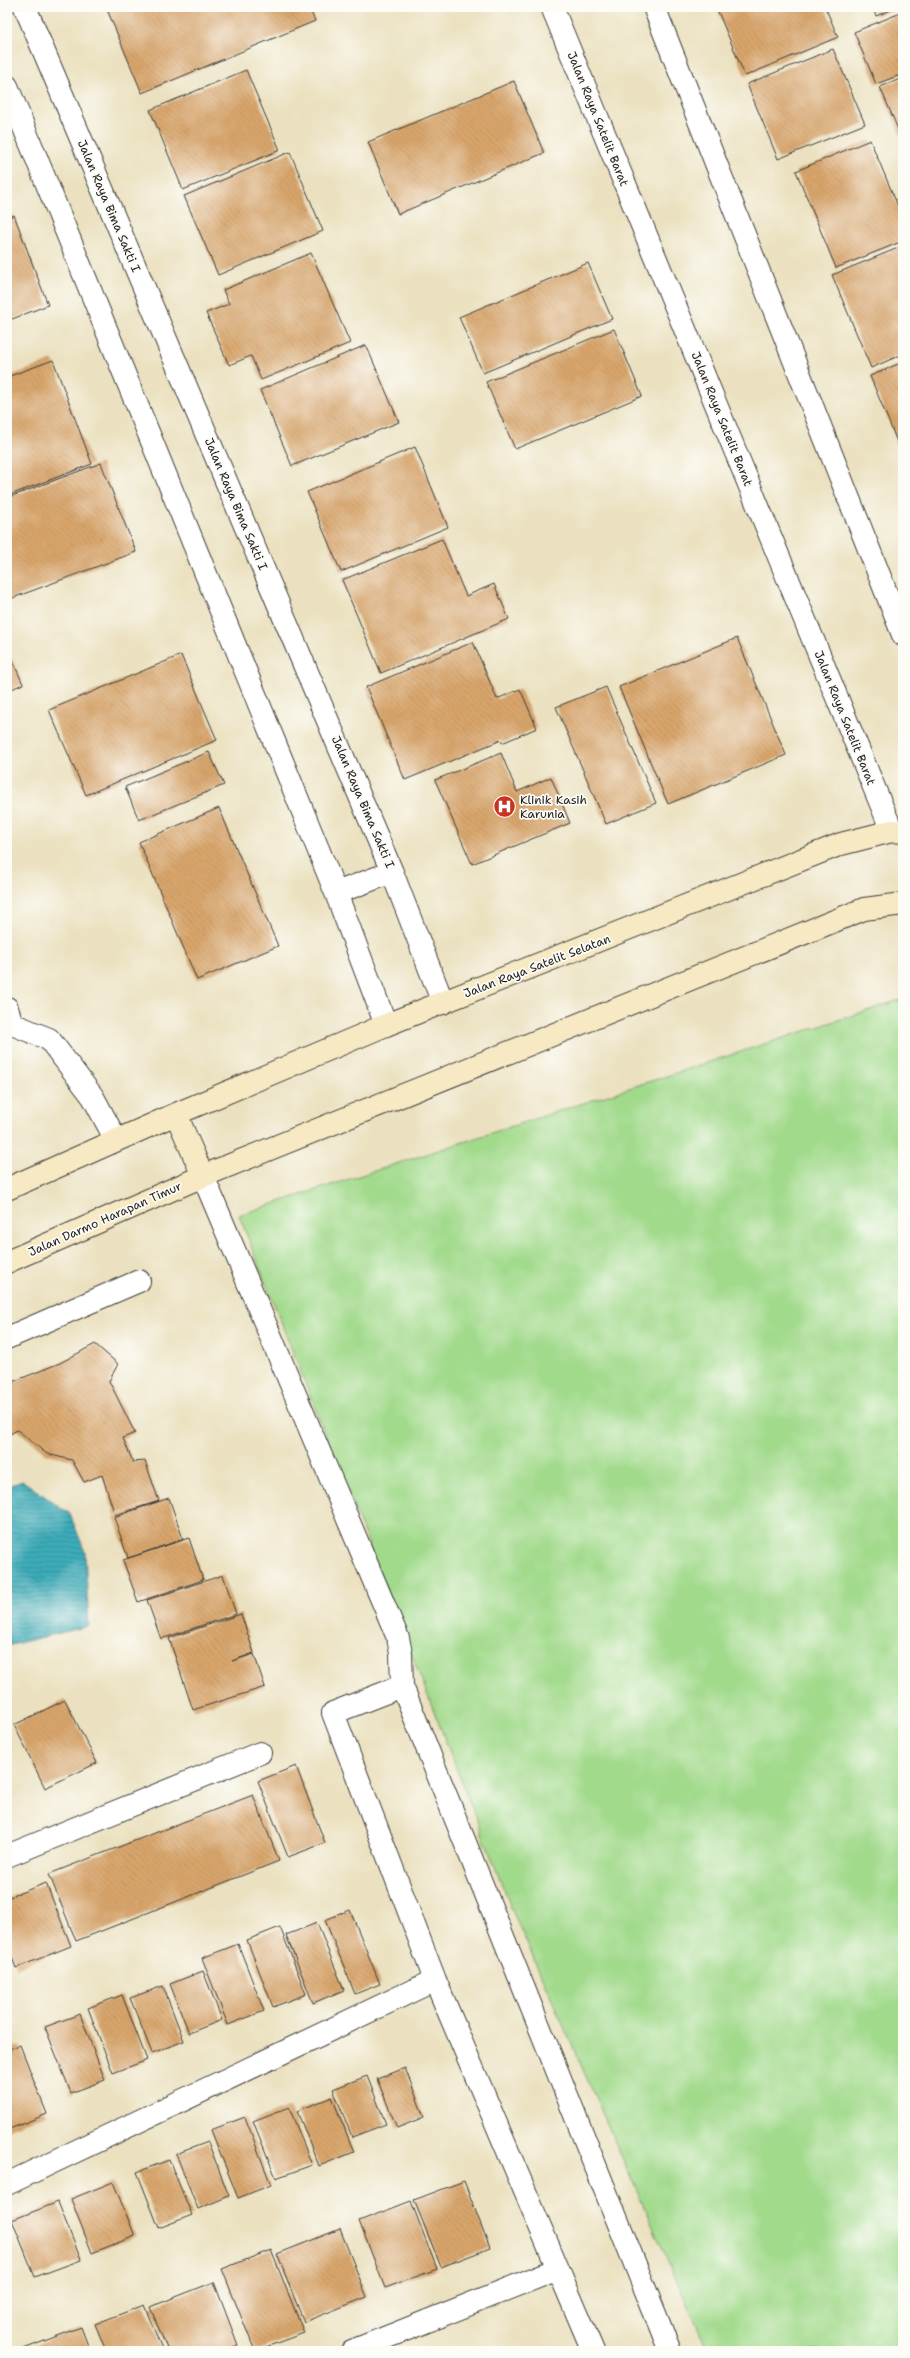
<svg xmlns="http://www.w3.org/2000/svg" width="910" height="2358" viewBox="0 0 910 2358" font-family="'Shantell Sans',sans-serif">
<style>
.grass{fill:#a2da8c;stroke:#5f7b54}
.water{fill:url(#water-rules);stroke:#2c646a}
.building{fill:url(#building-back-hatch)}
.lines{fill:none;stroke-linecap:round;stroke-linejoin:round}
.minor-casing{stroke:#3b3a35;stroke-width:24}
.secondary-casing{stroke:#3b3a35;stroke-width:24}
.minor{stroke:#fff;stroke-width:22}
.secondary{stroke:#f6e9c3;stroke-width:22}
.labels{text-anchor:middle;stroke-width:3.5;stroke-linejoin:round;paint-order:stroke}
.street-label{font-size:12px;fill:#1c1c1c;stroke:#fdfcf7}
.poi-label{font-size:12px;fill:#1c1c1c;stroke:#fdfcf7;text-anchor:start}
</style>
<defs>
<pattern id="water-rules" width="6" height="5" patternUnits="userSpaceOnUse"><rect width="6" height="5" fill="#3cacb9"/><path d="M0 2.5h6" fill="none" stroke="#328b96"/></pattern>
<pattern id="building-back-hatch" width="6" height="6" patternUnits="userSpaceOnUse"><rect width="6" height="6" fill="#d8a56c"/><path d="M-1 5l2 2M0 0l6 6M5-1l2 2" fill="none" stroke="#b98d5d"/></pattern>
</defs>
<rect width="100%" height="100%" fill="#fdfcf7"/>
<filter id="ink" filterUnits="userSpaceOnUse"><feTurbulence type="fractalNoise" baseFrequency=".025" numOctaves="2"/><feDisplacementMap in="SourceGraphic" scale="8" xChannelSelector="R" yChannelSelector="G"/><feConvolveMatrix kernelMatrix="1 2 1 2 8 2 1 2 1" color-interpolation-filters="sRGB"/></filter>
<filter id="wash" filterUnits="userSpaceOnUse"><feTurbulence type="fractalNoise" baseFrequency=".012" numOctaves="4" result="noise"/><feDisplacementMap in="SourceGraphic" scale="16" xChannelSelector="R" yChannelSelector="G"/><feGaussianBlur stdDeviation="0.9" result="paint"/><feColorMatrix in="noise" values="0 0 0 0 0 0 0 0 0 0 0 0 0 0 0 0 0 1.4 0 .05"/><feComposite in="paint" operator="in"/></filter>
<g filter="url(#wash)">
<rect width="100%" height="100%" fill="#ebe1c0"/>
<!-- grass -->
<path class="grass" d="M903 999V2351H708L512 1910 239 1215Z"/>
<!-- water -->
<path class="water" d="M23 1481 70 1514 85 1552 89 1626 7 1646V1486Z"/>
<g id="blocks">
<!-- building -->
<path class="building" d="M106 7H309L315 21 142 93Z
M716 7H825L838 37 745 76Z
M872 7H899L876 16Z
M903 12V74L876 84 854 32Z
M833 49 865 124 778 159 747 84Z
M246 70 280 150 183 190 150 110Z
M903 78V141L880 87Z
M514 81 544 153 398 214 368 142Z
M870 140 903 218V241L836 268 796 171Z
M290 152 323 231 218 275 184 196Z
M14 215 48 305 7 321V218Z
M903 246V354L871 368 832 275Z
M311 253 350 343 261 380 251 356 229 365 206 313 229 304 223 290Z
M588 263 612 319 483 373 459 317Z
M614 329 642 396 515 449 486 382Z
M366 345 399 422 292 466 260 390Z
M53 360 92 464 7 496V377Z
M903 362V456L870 376Z
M415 447 448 527 341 572 307 492Z
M101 463 136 552 10 599 7 591V498Z
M442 539 466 596 494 584 509 619 381 673 342 580Z
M737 638 786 755 668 804 619 687Z
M473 642 497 699 520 689 537 728 502 743 501 740 405 780 366 687Z
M7 648 23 684 7 691Z
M181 655 217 740 86 795 49 710Z
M606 687 656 803 606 824 556 707Z
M209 752 224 785 139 820 125 787Z
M501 753 517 792 551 777 570 823 472 864 435 780Z
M219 808 278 946 197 980 139 842Z
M95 1344 118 1364 109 1381 135 1433 123 1438 133 1462 145 1461 159 1501 115 1515 102 1475 84 1482 72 1460 47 1454 17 1430 7 1436V1384L60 1363Z
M169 1498 183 1539 128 1558 114 1517Z
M189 1538 203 1580 138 1602 123 1560Z
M223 1575 236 1614 161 1639 147 1600Z
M241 1614 254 1653 232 1661 254 1654 265 1687 193 1710 169 1638Z
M65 1700 97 1763 45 1788 14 1725Z
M296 1766 325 1843 288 1857 258 1781Z
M253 1795 279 1861 76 1941 49 1874Z
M46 1883 71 1946 16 1968 7 1945V1898Z
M350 1910 380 1984 355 1994 325 1920Z
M317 1923 344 1990 313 2003 286 1935Z
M280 1927 306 1994 273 2007 247 1940Z
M238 1944 264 2011 228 2025 202 1958Z
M203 1971 222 2020 189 2033 170 1984Z
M163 1986 184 2041 152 2053 130 1998Z
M122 1995 147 2060 113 2073 88 2008Z
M80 2014 105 2080 71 2093 45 2027Z
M20 2045 47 2114 7 2130V2050Z
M405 2068 424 2117 397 2128 377 2079Z
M367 2076 386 2124 352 2137 333 2089Z
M332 2097 354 2152 319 2166 297 2111Z
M289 2107 312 2165 276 2178 253 2121Z
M245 2117 271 2185 238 2198 211 2130Z
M208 2142 229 2196 198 2209 176 2154Z
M169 2160 192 2215 159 2228 137 2172Z
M464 2181 490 2248 441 2267 414 2200Z
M113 2182 135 2236 92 2253 71 2199Z
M411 2201 437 2269 385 2288 359 2221Z
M58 2202 81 2260 35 2277 12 2220Z
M340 2229 367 2297 304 2322 277 2254Z
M271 2250 304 2333 255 2351 222 2269Z
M214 2282 238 2345 224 2351H168L150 2307Z
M144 2305 163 2351H106L95 2324Z
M81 2327 90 2351H22L21 2350Z"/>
</g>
</g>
<g filter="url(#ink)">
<use href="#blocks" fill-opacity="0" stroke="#3b3a35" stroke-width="1"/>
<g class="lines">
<defs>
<path id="minor" d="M25 7 392 872 443 1003
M552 7 892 831
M654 7 903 635
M7 86 336 893 386 1025
M336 893 392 872
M7 1008 12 1024 49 1039 93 1097 116 1140
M203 1176 398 1638 401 1653 402 1686 670 2351
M7 1338 139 1281
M402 1686 333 1713 435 1980 593 2351
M7 1856 260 1753
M7 2184 435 1980
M352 2351 558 2269"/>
<path id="secondary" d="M176 1114 203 1176
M7 1189 176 1114 386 1025 841 844 892 831 903 832
M7 1262 203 1176 864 909 903 904"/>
</defs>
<!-- minor casing -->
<use href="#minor" class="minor-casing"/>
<!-- secondary casing -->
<use href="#secondary" class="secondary-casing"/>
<!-- minor -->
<use href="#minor" class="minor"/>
<!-- secondary -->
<use href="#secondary" class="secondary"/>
</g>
</g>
<!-- icons -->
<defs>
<symbol id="hospital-disc" viewBox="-11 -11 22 22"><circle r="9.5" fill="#c8321e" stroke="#fdfcf7"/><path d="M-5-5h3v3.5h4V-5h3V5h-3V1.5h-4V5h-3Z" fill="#fff"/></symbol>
</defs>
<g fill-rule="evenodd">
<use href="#hospital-disc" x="492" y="794" width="25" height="25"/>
</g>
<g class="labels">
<!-- street labels -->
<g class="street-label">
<text transform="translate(598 119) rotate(68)" y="4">Jalan Raya Satelit Barat</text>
<text transform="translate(109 206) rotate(67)" y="4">Jalan Raya Bima Sakti I</text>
<text transform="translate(722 419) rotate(68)" y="4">Jalan Raya Satelit Barat</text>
<text transform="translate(236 504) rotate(67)" y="4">Jalan Raya Bima Sakti I</text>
<text transform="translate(845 718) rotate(68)" y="4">Jalan Raya Satelit Barat</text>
<text transform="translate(363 802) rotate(67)" y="4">Jalan Raya Bima Sakti I</text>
<text transform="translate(537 966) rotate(-21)" y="4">Jalan Raya Satelit Selatan</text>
<text transform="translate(105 1219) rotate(-24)" y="4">Jalan Darmo Harapan Timur</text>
</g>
<!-- poi labels -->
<g class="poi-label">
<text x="520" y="804">Klinik Kasih<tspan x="520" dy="14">Karunia</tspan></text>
</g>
</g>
<!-- margin -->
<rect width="910" height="2358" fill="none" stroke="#fdfcf7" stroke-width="24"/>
</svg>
